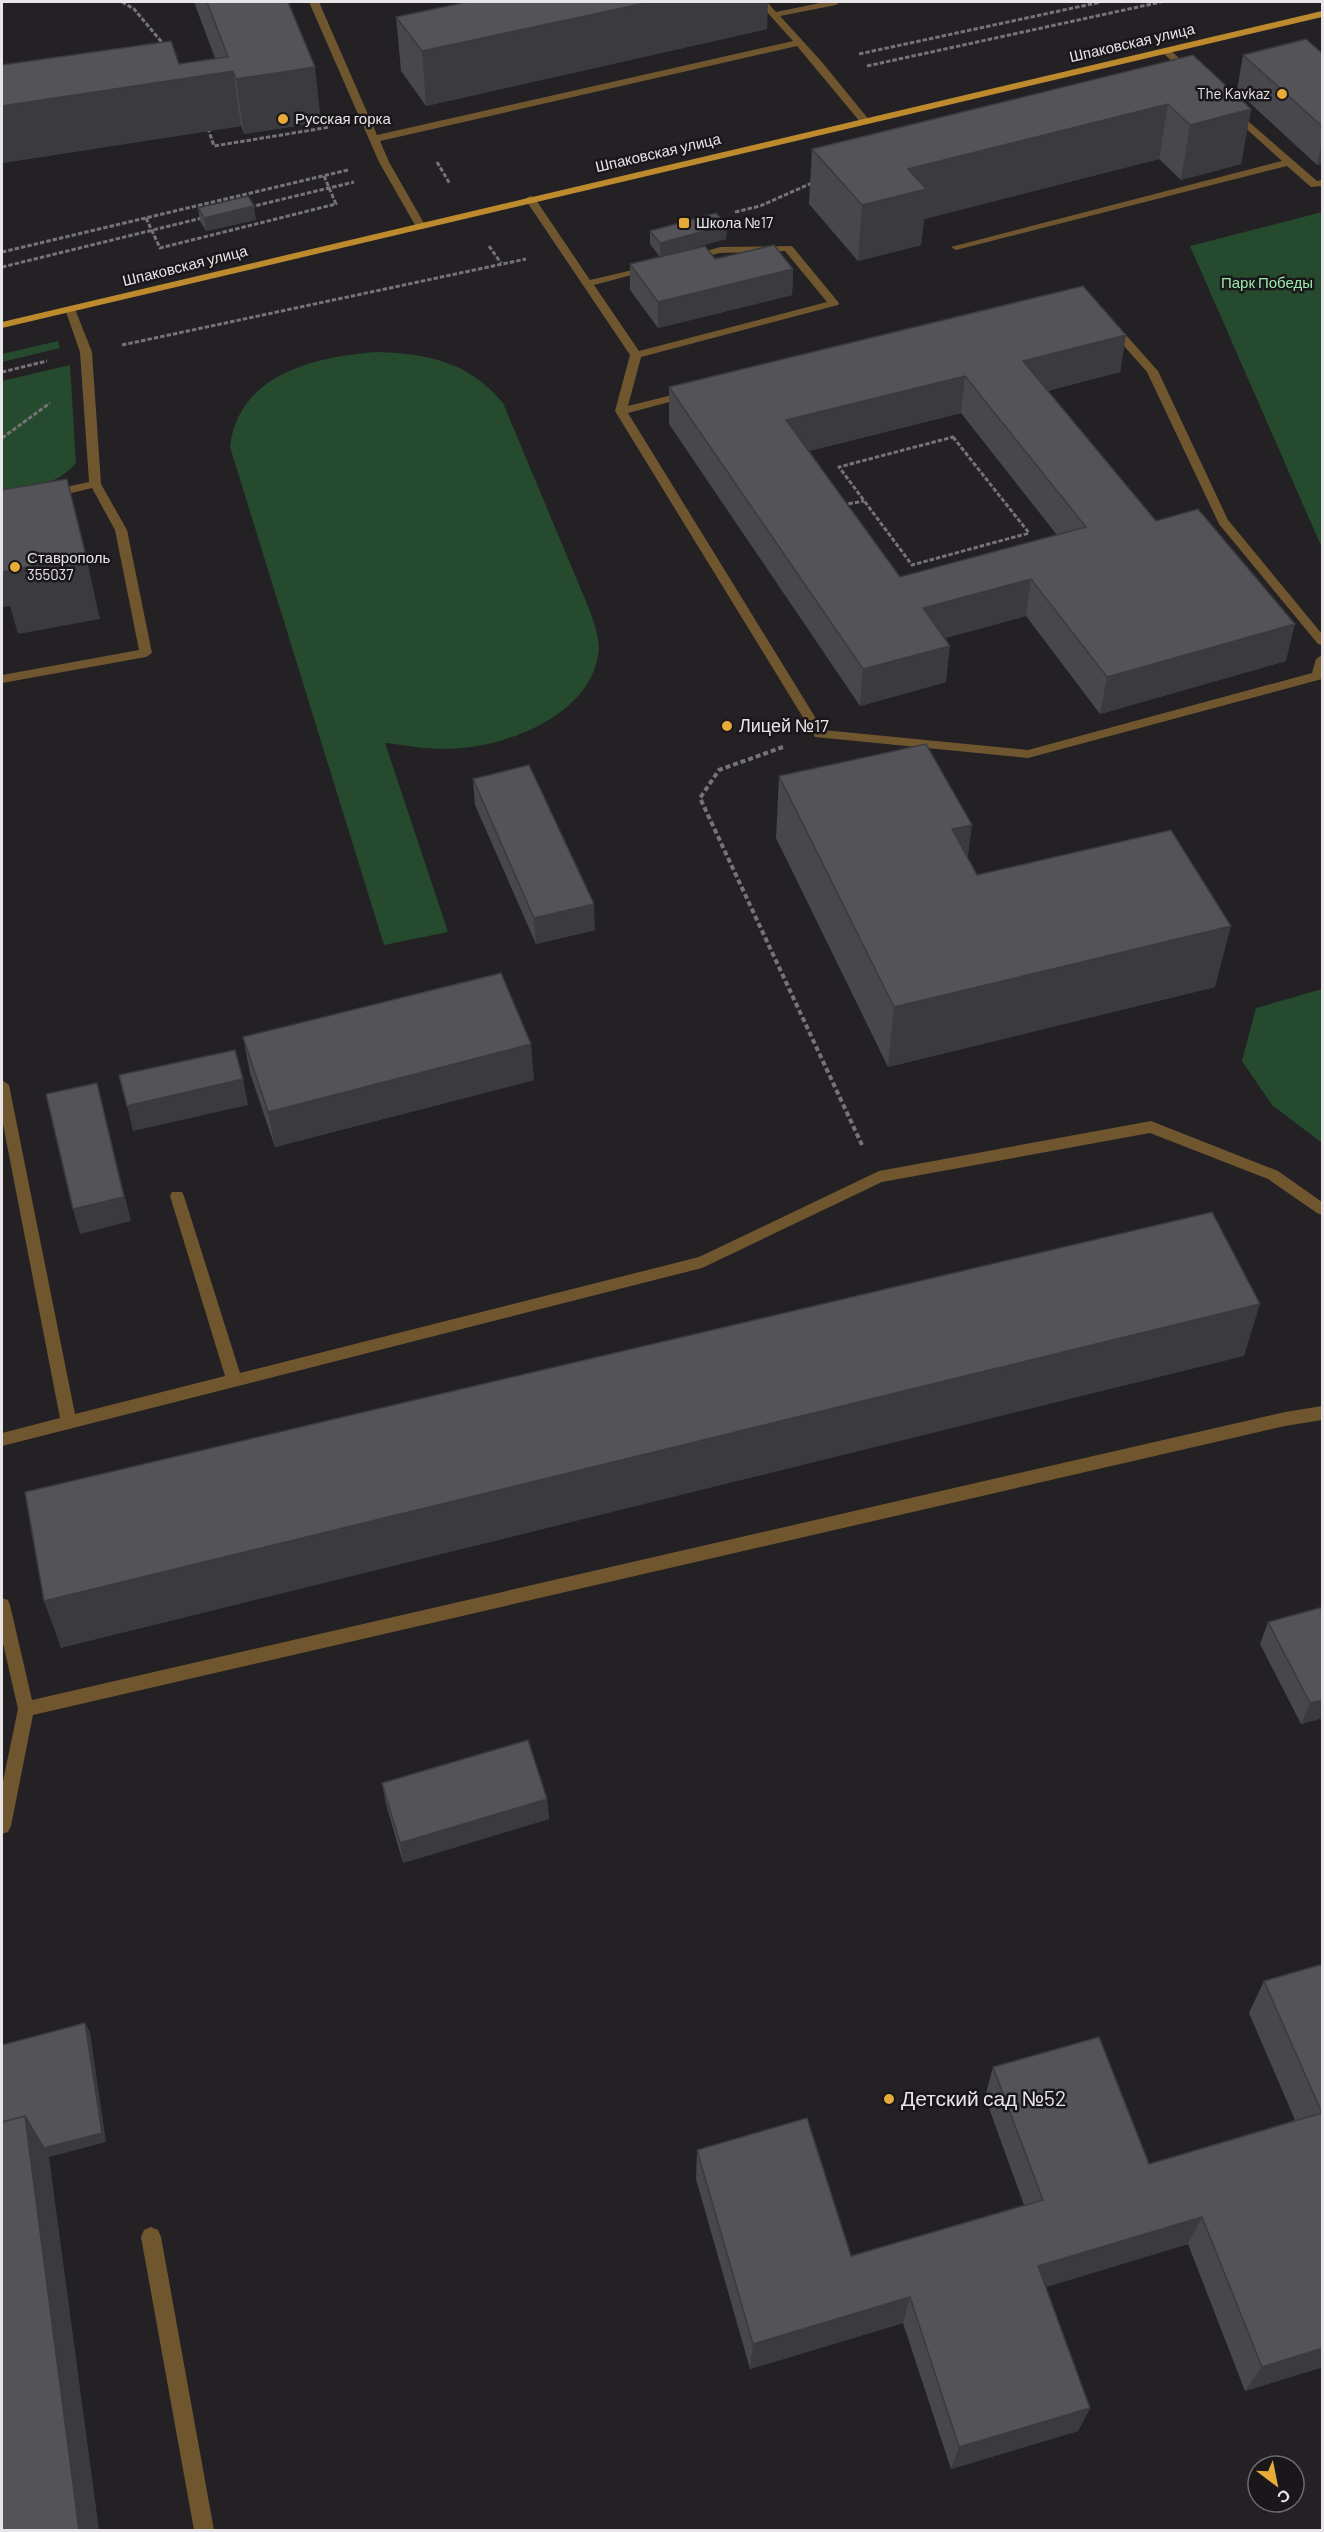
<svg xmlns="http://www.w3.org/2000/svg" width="1324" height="2532" viewBox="0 0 1324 2532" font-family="Barlow,sans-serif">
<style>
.green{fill:#254a2e}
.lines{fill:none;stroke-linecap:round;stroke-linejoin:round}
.path-far1{stroke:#757376;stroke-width:3;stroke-dasharray:4.5 2;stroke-linecap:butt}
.path{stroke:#757376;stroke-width:4;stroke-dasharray:5 3;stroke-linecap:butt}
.minor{fill:#6f562f;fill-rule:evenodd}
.major{fill:#bd8a2d;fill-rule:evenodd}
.wall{fill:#48474c;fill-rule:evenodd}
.shaded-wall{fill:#3b3a3e}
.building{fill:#545358;stroke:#3b3a3e;stroke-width:1.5;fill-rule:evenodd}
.poi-dot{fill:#e7ac37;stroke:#1a171a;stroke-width:2}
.labels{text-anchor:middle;stroke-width:5;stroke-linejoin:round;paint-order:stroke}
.far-street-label{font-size:15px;fill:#e7e5e7;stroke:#1a171a}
.far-poi-label{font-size:15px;fill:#e7e5e7;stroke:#1a171a;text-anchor:start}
.far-park-label{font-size:15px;fill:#9be8ab;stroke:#1a171a}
.poi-label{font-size:18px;fill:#e7e5e7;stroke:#1a171a;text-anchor:start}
.near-poi-label{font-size:21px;fill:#e7e5e7;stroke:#1a171a;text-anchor:start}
</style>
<rect width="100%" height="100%" fill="#232124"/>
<!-- green -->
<path class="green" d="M1322 212V548L1190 246Z
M58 341 60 348 2 362V354Z
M378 352C429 354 469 362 503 403L590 611C595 626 601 641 598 656 587 719 500 749 444 749 424 749 405 745 385 743L448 932 384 945 230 447C238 374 316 356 378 352Z
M70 365 76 463C58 485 28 489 2 495V381Z
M1322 989V1143L1272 1105 1242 1061 1256 1008Z"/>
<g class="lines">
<!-- path-far1 -->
<path class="path-far1" d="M122 2 134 9 165 46
M859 54 1101 2
M867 66 1161 2
M208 128 214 146 330 127
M437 162 450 184
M250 207 354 182
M735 212 760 206 812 183
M146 218 160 248 336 204 324 176
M489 246 501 263
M2 252 348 170
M2 267 202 218
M122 345 526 259
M2 372 47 361
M953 437 1029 533 912 565 839 467Z
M2 438 50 403
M842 505 864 501"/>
<!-- path -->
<path class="path" d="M783 747 719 770 700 798 862 1145"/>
<!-- minor -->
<path class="minor" d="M309 2H319L377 135 793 41 758 2H767L776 12 825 2H840L836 5 780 16 821 61 870 121 861 123 797 46 380 141 389 162 425 225 420 228 415 225 379 162Z
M1163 49H1169L1193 71V75H1187L1163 53Z
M1233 108 1317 181 1322 180V186L1311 187 1287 166 956 250 951 247 1282 161 1229 113 1228 111Z
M530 196 534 197 590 280 654 265V269L594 285 639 351 827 302 785 251 720 253 691 260 686 257 720 247 792 246 839 303 838 305 641 357 628 406 688 391 694 394 692 396 628 413 823 730 1028 750 1312 673 1316 659 1322 655V679L1028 758 815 737 615 411 630 355 525 199Z
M70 306 75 309 92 352 101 484 127 530 152 653 146 657 2 683V675L139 650 115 530 92 488 51 498 45 494 47 491 89 482 80 352 65 309Z
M1113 324 1117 325 1158 371 1228 520 1322 634V645L1318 644 1219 524 1147 372 1109 329V325Z
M2 1080 9 1085 75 1414 225 1376 170 1196 172 1192H182L184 1196 240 1373 699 1257 879 1171 1151 1121 1278 1171 1322 1202V1215L1317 1213 1268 1179 1150 1133 882 1182 702 1268 2 1446V1433L60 1418 2 1119Z
M1322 1406V1420L1285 1426 33 1715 11 1826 8 1832 2 1834V1786L18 1709 2 1639V1598L8 1600 10 1605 32 1700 1285 1412Z
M151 2227 158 2230 161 2237 214 2530H194L141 2237 144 2230Z"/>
<!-- major -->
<path class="major" d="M1322 11V17L2 328V322Z"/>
</g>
<!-- wall -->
<path class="wall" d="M194 2H288L321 122 244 134 241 126 2 163V65L179 64 215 58Z
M396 17 767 29 426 106 401 71Z
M1323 54V164L1317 165 1237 91 1243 55Z
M1193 55 1251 109 1241 164 1181 180 1159 159 924 219 921 245 858 261 809 204 812 149Z
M198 208 256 220 206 231 200 221Z
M727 225 726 239 660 257 650 244V231Z
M715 259 793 269 792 295 658 328 630 290V264Z
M1126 335 1120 372 1047 391 1156 521 1286 661 1100 714 1026 616 945 638 946 682 860 706 669 424V387ZM961 413 1057 535 900 577 809 451Z
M779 776 967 857 977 875 1215 987 888 1067 776 838Z
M473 779 595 930 536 944 475 805Z
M243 1037 534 1080 275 1147 250 1073Z
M1323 1607V1718L1301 1724 1260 1644 1268 1622Z
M382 1783 547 1799 549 1819 403 1863 386 1804Z
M1323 1964V2367L1245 2391 1188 2244 1046 2287 1090 2408 1078 2431 951 2469 903 2323 750 2369 696 2179 697 2150 851 2256 1024 2205 985 2097 993 2067 1149 2164 1295 2120 1249 2013 1264 1981Z"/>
<!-- shaded-wall -->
<path class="shaded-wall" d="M650 2H768L767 29 426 106 422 51Z
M315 67 321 122 244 134 236 79Z
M233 71 241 126 2 163V106Z
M1168 104 1159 159 924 219 921 245 858 261 862 205 908 169Z
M1251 109 1241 164 1181 180 1190 125Z
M1323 138V164L1317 165Z
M254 206 256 220 206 231 204 218Z
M727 225 726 239 660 257V243Z
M793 269 792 295 658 328V302Z
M1126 335 1120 372 1018 398 1023 361Z
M965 376 961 413 785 457 786 420Z
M86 556 100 619 18 634 10 606 2 607V566Z
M1031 579 1026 616 919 645 923 608Z
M1295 624 1286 661 1100 714 1107 677Z
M950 646 946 682 860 706 863 669Z
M972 825 964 887 952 829Z
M594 904 595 930 536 944 534 918Z
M1231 926 1215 987 888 1067 894 1007Z
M531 1044 534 1080 275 1147 268 1112Z
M243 1079 248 1105 133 1131 127 1106Z
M103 1108 131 1221 80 1234 73 1209Z
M1260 1304 1244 1356 61 1648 44 1601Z
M1323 1700V1718L1301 1724 1310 1703Z
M547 1799 549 1819 403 1863 400 1843Z
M85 2023 90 2032 106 2142 49 2157 99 2530H79L25 2116Z
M1202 2217 1188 2244 1028 2292 1038 2266Z
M910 2297 903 2323 750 2369 753 2344Z
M1323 2348V2367L1245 2391 1262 2367Z
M1090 2408 1078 2431 951 2469 959 2447Z"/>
<!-- building -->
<path class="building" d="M207 2H288L315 67 236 79 233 71 2 106V65L171 41 179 64 228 57Z
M467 2H650L422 51 396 17Z
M1306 39 1323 54V127L1243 55Z
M1193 55 1251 109 1190 125 1168 104 908 169 926 189 862 205 812 149Z
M248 196 254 206 204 218 198 208Z
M716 213 727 225 660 243 650 231Z
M774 245 793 269 658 302 630 264 705 246 715 259Z
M1083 286 1126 335 1023 361 1156 521 1198 509 1295 624 1107 677 1031 579 923 608 950 646 863 669 669 387ZM965 376 1086 527 900 577 786 420Z
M67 479 86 556 2 572V490Z
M926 744 972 825 952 829 977 875 1171 830 1231 926 894 1007 779 776Z
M529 765 594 904 534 918 473 779Z
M501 973 531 1044 268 1112 243 1037Z
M235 1050 243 1079 127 1106 119 1075Z
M97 1083 124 1197 73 1209 46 1094Z
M1212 1212 1260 1304 44 1601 25 1492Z
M1323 1607V1700L1310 1703 1268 1622Z
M528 1740 547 1799 400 1843 382 1783Z
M1323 1964V2348L1262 2367 1202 2217 1038 2266 1090 2408 959 2447 910 2297 753 2344 697 2150 807 2118 851 2256 1043 2200 993 2067 1099 2037 1149 2164 1322 2113 1264 1981Z
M85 2023 102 2133 44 2148 25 2116 2 2122V2045Z
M25 2116 79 2530H2V2122Z"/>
<!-- markers -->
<g class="poi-dot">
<circle cx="1282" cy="94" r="6"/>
<circle cx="283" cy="119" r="6"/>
<rect x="678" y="217" width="12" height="12" rx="3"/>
<circle cx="15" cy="567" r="6"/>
<circle cx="727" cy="726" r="6"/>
<circle cx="889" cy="2099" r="6"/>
</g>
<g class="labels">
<!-- far-street labels -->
<g class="far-street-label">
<text transform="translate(1132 43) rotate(-13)" y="5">Шпаковская улица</text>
<text transform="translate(658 153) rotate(-13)" y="5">Шпаковская улица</text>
<text transform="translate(185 266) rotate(-14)" y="5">Шпаковская улица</text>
</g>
<!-- far-poi labels -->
<g class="far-poi-label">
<text x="1270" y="99" text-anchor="end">The Kavkaz</text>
<text x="295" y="124">Русская горка</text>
<text x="696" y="228">Школа №17</text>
<text x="27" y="563">Ставрополь<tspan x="27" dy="17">355037</tspan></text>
</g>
<!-- far-park labels -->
<g class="far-park-label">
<text x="1267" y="288">Парк Победы</text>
</g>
<!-- poi labels -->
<g class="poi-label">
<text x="739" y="732">Лицей №17</text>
</g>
<!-- near-poi labels -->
<g class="near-poi-label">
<text x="901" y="2106">Детский сад №52</text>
</g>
</g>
<!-- border -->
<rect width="1324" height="2532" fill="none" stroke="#e7e5e7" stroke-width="6"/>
<!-- north arrow -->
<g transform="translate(1276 2484) rotate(148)"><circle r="28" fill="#1a171a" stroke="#6c696c" stroke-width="1.5"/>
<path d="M0-4.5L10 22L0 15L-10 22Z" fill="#e7ac37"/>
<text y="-9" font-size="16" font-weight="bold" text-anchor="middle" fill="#e7e5e7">С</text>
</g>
</svg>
